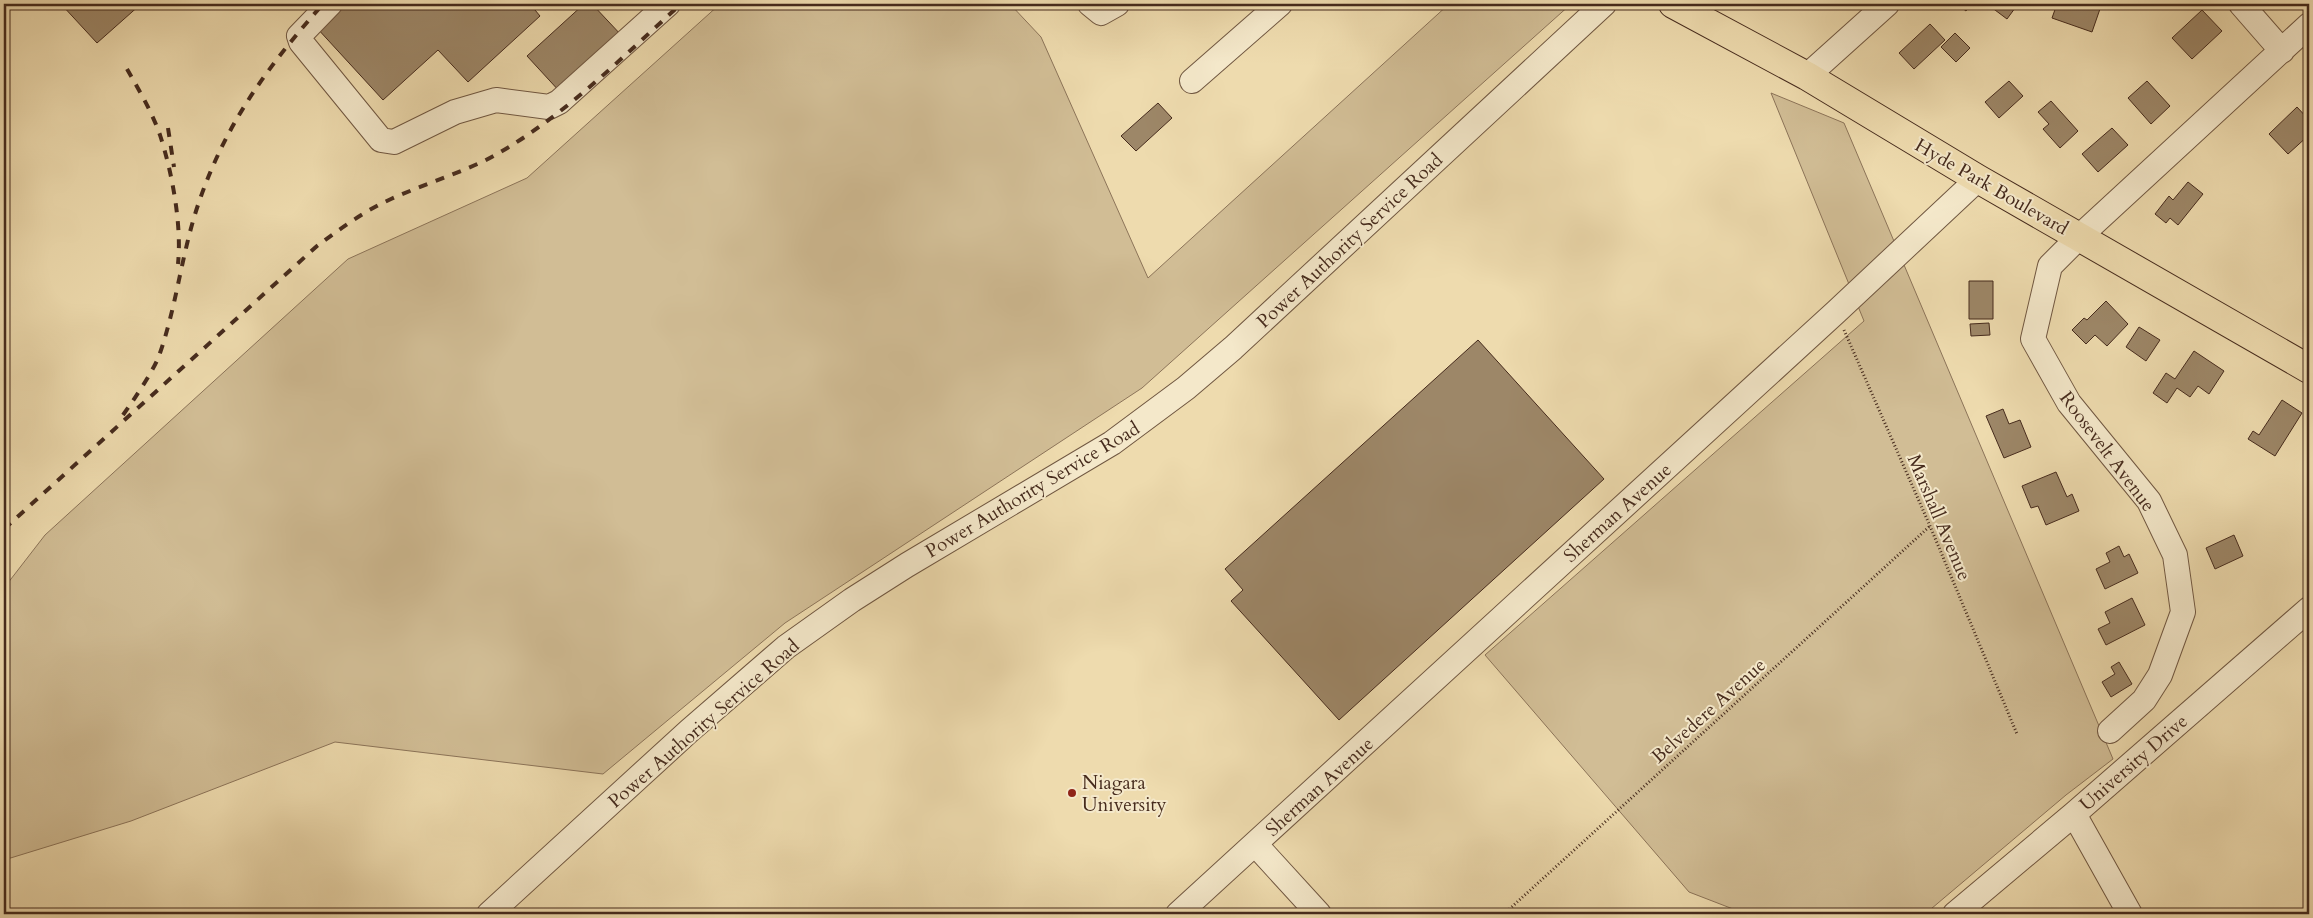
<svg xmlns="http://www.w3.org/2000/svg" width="2313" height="918" viewBox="0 0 2313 918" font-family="Cardo,serif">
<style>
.green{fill:#d1bd95;stroke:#8c7459}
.building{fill:#9d8768;stroke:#462b1d}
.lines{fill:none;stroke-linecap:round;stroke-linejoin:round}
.minor-casing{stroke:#705741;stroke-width:26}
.major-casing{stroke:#462b1d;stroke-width:30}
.path{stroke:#462b1d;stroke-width:3;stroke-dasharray:1 2.5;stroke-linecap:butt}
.minor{stroke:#f4e8ca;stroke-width:24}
.major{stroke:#eedbae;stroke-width:28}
.rail{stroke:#462b1d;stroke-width:4;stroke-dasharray:9 9;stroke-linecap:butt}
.poi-dot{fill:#8f2418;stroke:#f4e8ca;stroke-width:2}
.labels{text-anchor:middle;stroke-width:4;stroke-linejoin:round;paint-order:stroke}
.street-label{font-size:19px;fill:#462b1d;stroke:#f4e8ca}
.poi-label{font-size:19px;fill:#462b1d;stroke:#f4e8ca;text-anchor:start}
</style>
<rect width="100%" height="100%" fill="#eedbae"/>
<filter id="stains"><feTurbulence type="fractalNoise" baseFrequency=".004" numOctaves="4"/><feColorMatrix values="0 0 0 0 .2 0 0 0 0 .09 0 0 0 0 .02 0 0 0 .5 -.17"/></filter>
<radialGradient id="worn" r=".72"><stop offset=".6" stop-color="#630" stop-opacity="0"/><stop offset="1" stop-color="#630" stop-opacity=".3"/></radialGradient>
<!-- green -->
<path class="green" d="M720 4H1010L1041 37 1148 278 1449 4H1571L1142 388 785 623 603 774 335 742 131 821 4 860V588L45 535 348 259 527 178Z
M1771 93 1844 123 2113 759 2066 795 1925 914H1746L1689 892 1485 655 1864 321Z"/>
<!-- building -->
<path class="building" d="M61 4H141L97 43Z
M341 4H530L540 16 468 82 438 50 383 100 316 27Z
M584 4H592L623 37 561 93 527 56Z
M1957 4H1971L1966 11Z
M1987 4H2018L2007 19Z
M2057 4H2095L2101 6 2092 32 2052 18Z
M2202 10 2222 31 2192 59 2172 38Z
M1930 24 1945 40 1914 69 1899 53Z
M1955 33 1970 48 1956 62 1941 47Z
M2009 81 2023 96 1999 118 1985 102Z
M2147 81 2170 106 2151 124 2128 98Z
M2051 101 2078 131 2060 148 2043 129 2049 124 2038 112Z
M1158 103 1172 118 1136 151 1121 136Z
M2297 107 2309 120V135L2288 154 2269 134Z
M2112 128 2128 145 2098 172 2082 154Z
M2188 182 2203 194 2178 225 2170 218 2166 223 2155 214 2169 196 2173 200Z
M1969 281H1993V319H1969Z
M2106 301 2128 324 2107 346 2095 335 2086 344 2072 330 2084 318 2087 320Z
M1989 323 1990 335 1971 336 1970 324Z
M2139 327 2160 340 2146 361 2126 347Z
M1478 340 1604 479 1339 720 1231 601 1243 590 1225 569Z
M2194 351 2224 371 2209 394 2198 386 2190 397 2177 388 2167 403 2153 393 2166 373 2175 379Z
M2282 400 2302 413 2275 456 2248 439 2253 431 2259 435Z
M2003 409 2009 424 2020 420 2031 447 2004 458 1986 416Z
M2056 472 2067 497 2072 494 2079 511 2046 525 2038 506 2031 508 2022 486Z
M2234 535 2243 556 2215 569 2206 548Z
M2119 546 2124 557 2129 554 2138 573 2105 589 2096 569 2110 562 2106 553Z
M2132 598 2145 625 2106 645 2098 629 2110 623 2105 612Z
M2119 662 2132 684 2111 697 2102 682 2115 674 2111 667Z"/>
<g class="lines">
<defs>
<path id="minor" d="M330 4 299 36 301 42 381 140 394 142 455 112 496 100 549 107 559 102 668 4
M1090 4 1101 13 1117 4
M2241 4 2282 51
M1807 76 1887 4
M1192 81 1280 4
M2110 731 2144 700 2160 675 2183 612 2175 555 2149 501 2069 403 2033 339 2050 266 2079 237 2309 25
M2074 814 2130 914
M1255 844 1319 914
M489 914 689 731 786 647 852 600 907 565 1112 443 1186 388 1233 348 1604 4
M1178 914 1836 312 1978 179
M1955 914 2074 814 2309 609"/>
<path id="major" d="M1673 4 1807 76 1978 179 2309 369"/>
</defs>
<!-- minor casing -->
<use href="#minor" class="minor-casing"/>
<!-- major casing -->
<use href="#major" class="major-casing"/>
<!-- path -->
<path class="path" d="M1844 330 1930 526 2017 734
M1504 914 1930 526"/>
<!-- minor -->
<use href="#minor" class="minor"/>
<!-- major -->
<use href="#major" class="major"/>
<!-- rail -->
<path class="rail" d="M127 69C139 90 152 112 160 135 172 172 182 225 178 264
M168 128 174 167
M123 415C133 401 155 369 160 353 177 304 182 251 199 202 226 123 268 66 323 4
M4 529 317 246C340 229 364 211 391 199 422 185 455 175 486 160 560 121 620 59 681 4"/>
</g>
<!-- markers -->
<circle class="poi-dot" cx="1072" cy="793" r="5"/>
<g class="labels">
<!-- street labels -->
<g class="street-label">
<text transform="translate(1992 186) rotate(30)" y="7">Hyde Park Boulevard</text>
<text transform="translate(1349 240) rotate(-43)" y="7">Power Authority Service Road</text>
<text transform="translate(2108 451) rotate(53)" y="7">Roosevelt Avenue</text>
<text transform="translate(1032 489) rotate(-31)" y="7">Power Authority Service Road</text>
<text transform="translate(1617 512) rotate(-42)" y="7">Sherman Avenue</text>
<text transform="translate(1940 517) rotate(67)" y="7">Marshall Avenue</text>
<text transform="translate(1708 710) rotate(-42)" y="7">Belvedere Avenue</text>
<text transform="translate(703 723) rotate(-41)" y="7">Power Authority Service Road</text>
<text transform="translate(2133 762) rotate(-41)" y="7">University Drive</text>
<text transform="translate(1319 786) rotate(-42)" y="7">Sherman Avenue</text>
</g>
<!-- poi labels -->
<g class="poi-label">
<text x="1082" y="789">Niagara<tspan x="1082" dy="22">University</tspan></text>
</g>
</g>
<!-- margin -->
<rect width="2313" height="918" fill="none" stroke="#eedbae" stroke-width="20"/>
<rect x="5" y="5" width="2303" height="908" fill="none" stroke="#462b1d" stroke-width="2.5"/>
<rect x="10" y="10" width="2293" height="898" fill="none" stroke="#462b1d"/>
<rect width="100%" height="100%" filter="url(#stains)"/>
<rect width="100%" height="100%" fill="url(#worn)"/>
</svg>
